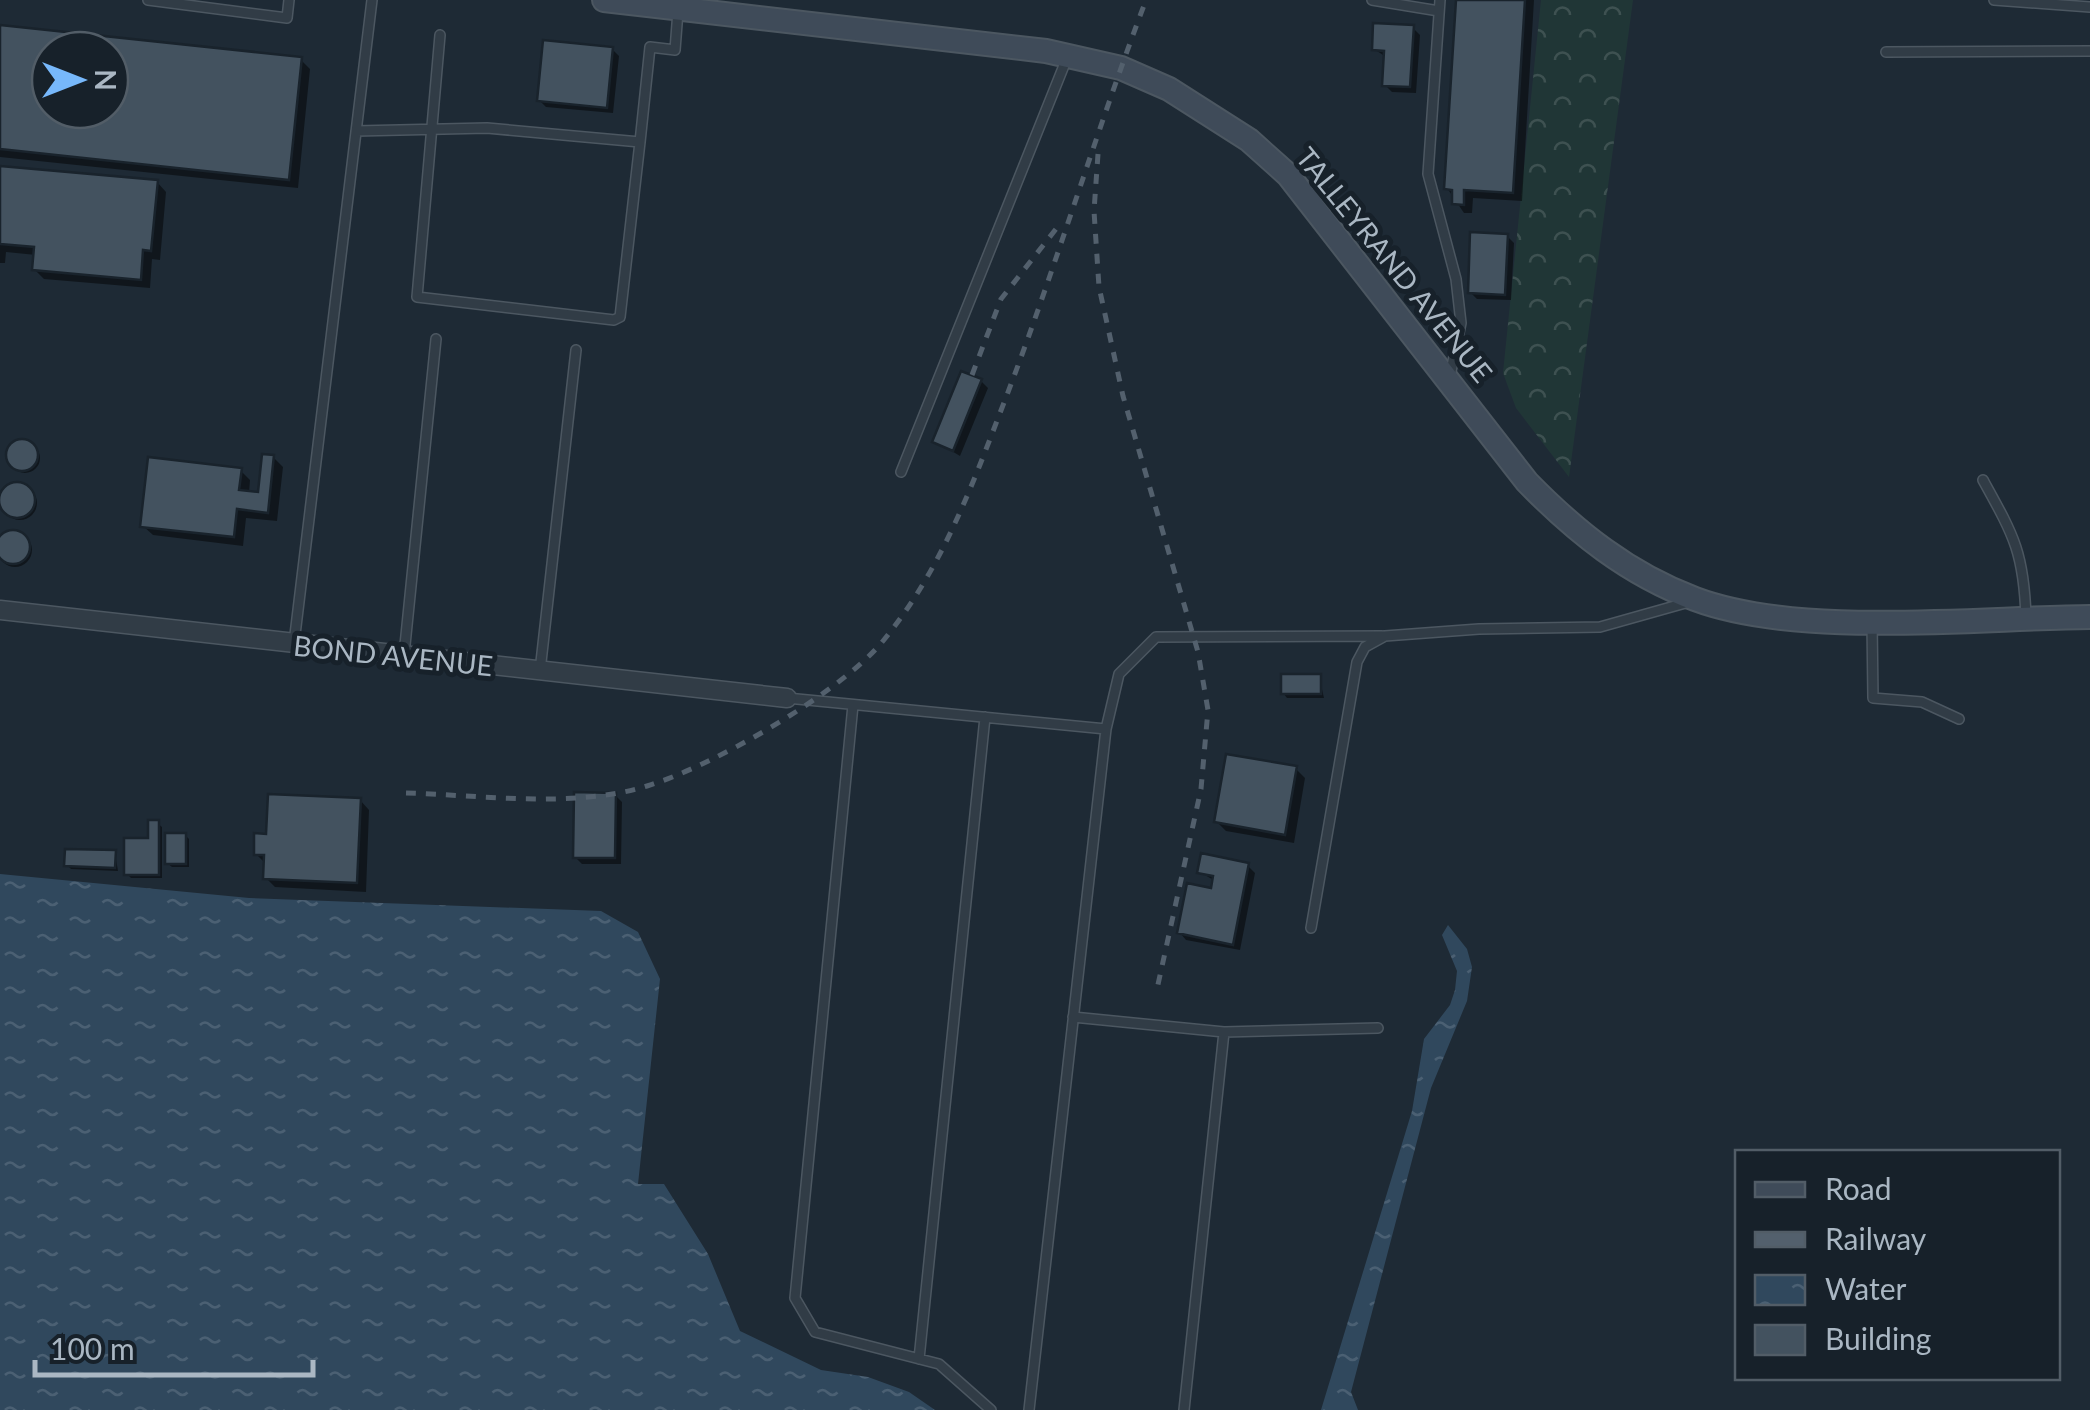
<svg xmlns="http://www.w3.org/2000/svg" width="2090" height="1410" viewBox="0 0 2090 1410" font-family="Lato,sans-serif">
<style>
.forest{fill:url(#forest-crowns)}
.water{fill:url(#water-ripples)}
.shadow{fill:#0007;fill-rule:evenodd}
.building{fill:#43525f;stroke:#19232c;stroke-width:2.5;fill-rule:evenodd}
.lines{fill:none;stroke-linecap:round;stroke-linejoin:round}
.lane-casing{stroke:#4c5761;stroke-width:12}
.street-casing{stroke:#4c5761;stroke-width:21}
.secondary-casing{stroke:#4c5761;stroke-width:26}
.lane{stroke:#313c46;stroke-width:9}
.street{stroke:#313c46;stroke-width:18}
.secondary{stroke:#3f4b59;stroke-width:22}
.rail{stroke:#53606d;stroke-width:5;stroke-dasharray:10 10;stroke-linecap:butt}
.labels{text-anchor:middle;stroke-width:10;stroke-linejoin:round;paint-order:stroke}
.street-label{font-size:28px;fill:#aab7c3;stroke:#17212a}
</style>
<defs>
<pattern id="forest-crowns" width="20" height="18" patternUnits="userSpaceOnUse" patternTransform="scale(2.5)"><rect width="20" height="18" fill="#203636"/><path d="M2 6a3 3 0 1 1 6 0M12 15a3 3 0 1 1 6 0" fill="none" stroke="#3e5151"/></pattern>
<pattern id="water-ripples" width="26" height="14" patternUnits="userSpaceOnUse" patternTransform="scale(2.5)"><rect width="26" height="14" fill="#30485d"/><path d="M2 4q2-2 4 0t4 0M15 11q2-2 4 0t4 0" fill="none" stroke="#4b6073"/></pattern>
</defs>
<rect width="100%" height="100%" fill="#1e2a35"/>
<!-- forest -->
<path class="forest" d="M1541 0H1633L1569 477 1516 408 1503 373Z"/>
<!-- water -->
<path class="water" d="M0 874 249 898 601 911 638 932 660 979 638 1184H664L708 1254 740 1331 821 1370 868 1377 909 1392 935 1410H0Z
M1448 925 1467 949 1472 967 1467 1001 1431 1088 1351 1392 1358 1410H1321L1412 1111 1424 1039 1450 1005 1455 990 1457 971 1442 935Z"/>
<!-- shadow -->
<path class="shadow" d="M1458 0H1534L1522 201 1473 198 1472 213H1464L1447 188Z
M0 28 300 59 310 69 298 188 0 157ZM50 50H110V110H50Z
M1413 28 1420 35 1416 93 1392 92 1385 85 1386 57 1374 49Z
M612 49 619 56 613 113 546 107 539 100Z
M0 169 157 182 166 192 160 260 152 259 150 288 44 279 34 269 36 255 6 252 5 263H0Z
M1507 236 1514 243 1511 300 1477 299 1470 292Z
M981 381 988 388 960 456 935 441Z
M10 458a15 15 0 1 1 30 0a15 15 0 1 1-30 0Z
M273 457 283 467 277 521 246 518 243 546 153 535 143 526 240 470 250 480 249 493 260 494Z
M3 503a17 17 0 1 1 34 0a17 17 0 1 1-34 0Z
M-2 550a17 17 0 1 1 34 0a17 17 0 1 1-34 0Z
M1319 676 1324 698H1287L1283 693Z
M1296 769 1305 778 1294 843 1226 831 1216 821Z
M615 795 622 802 621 864H582L575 857Z
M360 800 369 810 366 892 275 887 266 878V864L256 854 269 837Z
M157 823 162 827V878H131L127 874Z
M185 835 189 839V867H172L167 863Z
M115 853 118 871 71 869 67 865Z
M1248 866 1255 873 1240 950 1186 940 1180 933 1213 891 1215 881 1200 872Z"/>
<!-- building -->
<path class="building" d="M1456 0H1525L1513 193 1464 190V205L1452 204V190L1444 189Z
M1373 23 1414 25 1410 87 1382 86 1384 51 1372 50Z
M0 25 302 57 289 180 0 149ZM50 50H110V110H50Z
M543 40 613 47 607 108 537 101Z
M0 166 158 180 151 251 143 250 141 280 32 270 34 247 0 244Z
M1470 232 1508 234 1505 295 1468 293Z
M961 371 982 379 953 451 932 442Z
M6 455a16 16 0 1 1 32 0a16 16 0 1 1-32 0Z
M262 454 274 455 268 513 237 509 234 537 140 527 148 457 242 468 239 490 258 492Z
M-1 500a18 18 0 1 1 36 0a18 18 0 1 1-36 0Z
M-4 547a17 17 0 1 1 34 0a17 17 0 1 1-34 0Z
M1281 674H1321V694H1281Z
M1226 754 1297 766 1285 835 1214 822Z
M574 792 616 793 615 858H573Z
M268 794 361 798 357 883 263 879 264 855H254V833L266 834Z
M148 820H159V875H124V838H148Z
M165 833H186V864H165Z
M65 849 116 850 115 868 64 866Z
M1201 853 1249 863 1233 945 1177 933 1187 883 1211 888 1213 876 1197 873Z"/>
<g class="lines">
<defs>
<path id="lane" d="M148 0 287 18 289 0
M1372 0 1439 11
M1440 0 1428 174 1456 279 1461 323 1450 376
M1994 0 2090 7
M440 35 417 297 614 320 620 317 640 142
M1886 52 2090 51
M356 131 487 128 640 142 650 47 675 50 678 11
M901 472 1067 58
M1983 480C2014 536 2024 553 2026 618
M1872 622 1873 698 1922 702 1959 719
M294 643 372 0
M404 655 436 339
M540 671 576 350
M787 698 1106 729 1029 1410
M853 705 795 1298 815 1332 939 1364 991 1410
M1106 729 1119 674 1156 637 1382 636
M1311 928 1357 662 1365 647 1385 636 1479 629 1600 627 1689 602
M1073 1017 1224 1032 1184 1410
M1224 1032 1378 1028
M919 1359 985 717"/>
<path id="street" d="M0 610 787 698"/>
<path id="secondary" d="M604 0 1046 51 1121 68 1169 89 1249 140 1288 175 1527 482C1576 532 1628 574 1695 599 1799 638 1976 618 2090 617"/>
</defs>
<!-- lane casing -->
<use href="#lane" class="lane-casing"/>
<!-- street casing -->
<use href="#street" class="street-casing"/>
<!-- secondary casing -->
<use href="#secondary" class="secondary-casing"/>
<!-- lane -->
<use href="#lane" class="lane"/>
<!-- street -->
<use href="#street" class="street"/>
<!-- secondary -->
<use href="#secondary" class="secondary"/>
<!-- rail -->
<path class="rail" d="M1098 154 1094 211 1099 287 1123 396 1198 652 1208 710 1201 789 1157 989
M972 375 1001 299 1056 229
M406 793C482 795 573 809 647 786 713 766 839 694 883 641 939 573 969 494 1000 413 1053 277 1094 137 1146 0"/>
</g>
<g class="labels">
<!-- street labels -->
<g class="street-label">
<text transform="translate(1394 265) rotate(51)" y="10">TALLEYRAND AVENUE</text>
<text transform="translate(393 656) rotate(6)" y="10">BOND AVENUE</text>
</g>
</g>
<!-- legend -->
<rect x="1735" y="1150" width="325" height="230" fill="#17212a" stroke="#525d67" stroke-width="2.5"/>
<rect x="1755" y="1182" width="50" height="15" fill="#3f4b59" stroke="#525d67" stroke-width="2.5"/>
<text x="1825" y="1200" font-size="30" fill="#aab7c3">Road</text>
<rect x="1755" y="1232" width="50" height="15" fill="#53606d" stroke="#525d67" stroke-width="2.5"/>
<text x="1825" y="1250" font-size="30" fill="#aab7c3">Railway</text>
<rect x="1755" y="1275" width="50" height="30" fill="url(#water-ripples)" stroke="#525d67" stroke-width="2.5"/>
<text x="1825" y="1300" font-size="30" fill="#aab7c3">Water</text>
<rect x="1755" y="1325" width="50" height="30" fill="#43525f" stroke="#525d67" stroke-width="2.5"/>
<text x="1825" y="1350" font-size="30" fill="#aab7c3">Building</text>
<!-- north arrow -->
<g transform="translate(80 80) rotate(90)"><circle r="48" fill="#17212a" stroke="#525d67" stroke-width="2.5"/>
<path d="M0-8L18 38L0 25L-18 38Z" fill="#77b8fb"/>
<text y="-15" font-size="28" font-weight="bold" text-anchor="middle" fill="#aab7c3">N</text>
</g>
<!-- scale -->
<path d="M35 1360v15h278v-15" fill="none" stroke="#aab7c3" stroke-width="5"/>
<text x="50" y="1360" font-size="30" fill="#aab7c3" stroke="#17212a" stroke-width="8" paint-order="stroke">100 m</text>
</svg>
